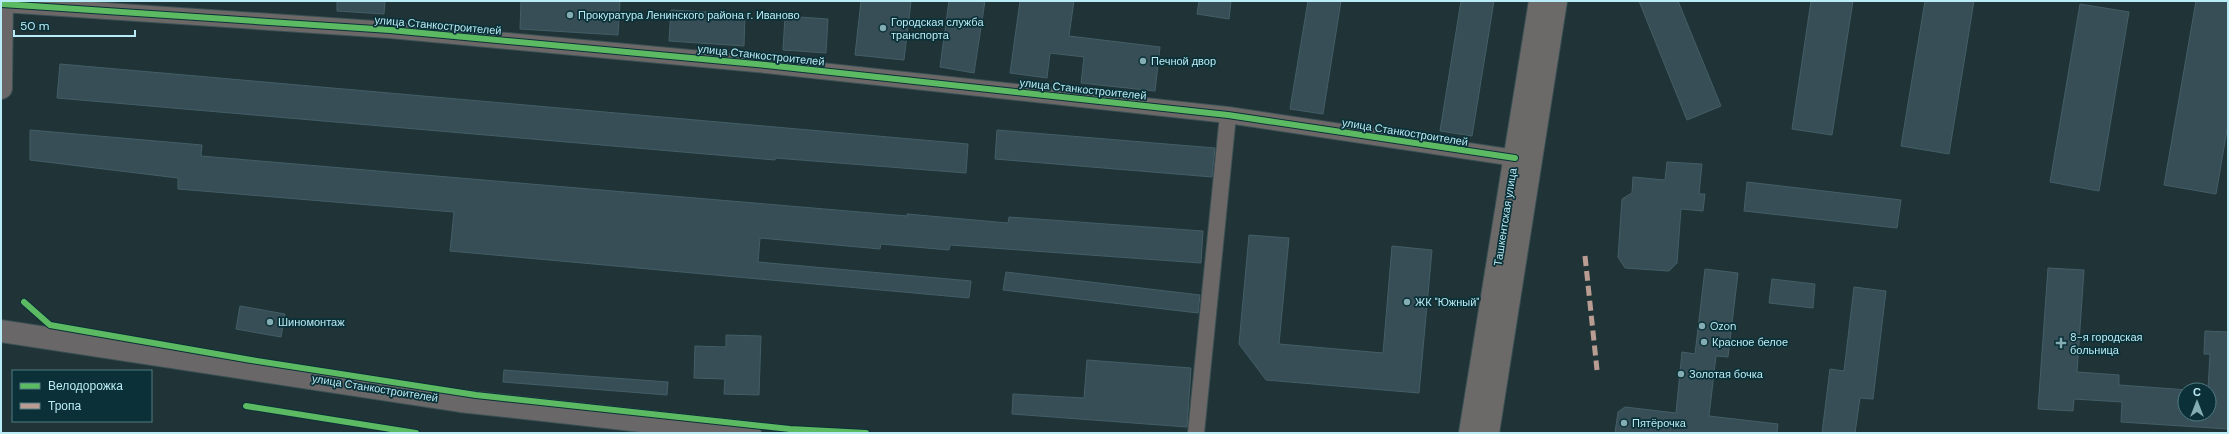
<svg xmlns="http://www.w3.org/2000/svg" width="2229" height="434" viewBox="0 0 2229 434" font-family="'DM Sans',sans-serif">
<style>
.building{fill:#374e56;stroke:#435e67}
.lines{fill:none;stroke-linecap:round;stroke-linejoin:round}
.street-casing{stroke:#3a5054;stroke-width:18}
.secondary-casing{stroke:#3a5054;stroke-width:24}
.primary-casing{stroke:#3a5054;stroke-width:24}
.street{stroke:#6c6867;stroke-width:16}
.secondary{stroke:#6c6a69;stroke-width:22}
.primary{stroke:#696767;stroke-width:22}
.quiet{stroke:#b99d93;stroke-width:5;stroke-dasharray:10 5;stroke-linecap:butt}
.cycleway-casing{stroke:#0b3037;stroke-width:8}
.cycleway{stroke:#5cba63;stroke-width:6}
.poi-dot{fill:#83acb3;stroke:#0b3037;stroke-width:1.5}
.labels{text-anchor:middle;stroke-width:3.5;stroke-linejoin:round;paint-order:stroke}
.poi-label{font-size:11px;fill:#b9ecf6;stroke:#0b3037;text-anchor:start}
.street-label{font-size:11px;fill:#b9ecf6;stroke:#0b3037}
</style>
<rect width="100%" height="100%" fill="#203437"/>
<!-- building -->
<path class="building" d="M337 1H385L384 14 337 11Z
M521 1H620L618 35 520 29Z
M861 1H911L904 60 855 55Z
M949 1H985L974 73 940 67Z
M1020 1H1074L1069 36 1160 47 1155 91 1081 83 1084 57 1050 53 1047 78 1010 73Z
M1199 1H1231L1229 19 1197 14Z
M1308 1H1341L1323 114 1290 109Z
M1461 1H1494L1472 136 1440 131Z
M1639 1H1678L1721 106 1687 120Z
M1811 1H1853L1832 135 1792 129Z
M1925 1H1974L1949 154 1901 146Z
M2196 1H2228V124L2216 194 2164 185Z
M2080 4 2129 12 2099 191 2050 182Z
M671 10 745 14 744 46 669 41Z
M785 16 828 19 826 53 783 50Z
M60 64 968 144 966 173 775 158V160L57 98Z
M30 130 202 145 201 156 907 216V214L1008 223 1009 217 1203 231 1201 263 950 245 949 250 881 244 880 249 760 238 758 262 971 281 969 298 450 251 454 212 178 189V178L30 160Z
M997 130 1215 148 1212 177 995 159Z
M1667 162 1702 164 1699 194H1705L1703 211 1681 209 1677 263 1669 271 1625 268 1618 257 1622 199 1632 193 1633 177 1665 180Z
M1747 182 1901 200 1897 228 1744 211Z
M1249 235 1289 238 1279 344 1383 353 1392 246 1432 250 1419 393 1266 380 1239 344Z
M2048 268 2084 270 2077 372 2119 375V385L2188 390H2185V414H2209L2208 390 2210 354H2204L2205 331 2228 332V429L2121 422 2122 402 2074 399 2073 411 2038 409Z
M1705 269 1738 273 1728 357 1716 356 1709 416 1778 424 1777 433H1615L1618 412 1625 407 1676 413 1682 352 1695 354Z
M1006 272 1200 295 1198 313 1003 290Z
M1772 279 1815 284 1813 308 1769 303Z
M1854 287 1886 291 1873 399 1860 398 1855 433H1822L1830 369 1844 371Z
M240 306 285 314 281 337 236 329Z
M726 335 761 336 759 395 724 394 725 379 694 378 695 346 726 347Z
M1087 360 1191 368 1187 427 1012 414 1013 394 1084 398Z
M504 370 668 382 667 395 503 382Z"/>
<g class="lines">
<defs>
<path id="street" d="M2 4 390 30 766 65 1228 115 1515 158
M1196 433 1228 115"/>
<path id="secondary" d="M1470 433 1540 1
M1488 433 1556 1"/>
<path id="primary" d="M1 88 2 1
M1 331 460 401 750 433"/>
</defs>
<!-- street casing -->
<use href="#street" class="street-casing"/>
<!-- secondary casing -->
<use href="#secondary" class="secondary-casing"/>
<!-- primary casing -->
<use href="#primary" class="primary-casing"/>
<!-- street -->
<use href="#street" class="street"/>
<!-- secondary -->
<use href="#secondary" class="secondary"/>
<!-- primary -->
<use href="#primary" class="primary"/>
<!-- quiet -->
<path class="quiet" d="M1585 256 1597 370"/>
<defs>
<path id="cycleway" d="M2 4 390 30 766 65 1228 115 1515 158
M24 302 50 325 251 360 476 395 790 429 866 433
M246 406 416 433"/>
</defs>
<!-- cycleway casing -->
<use href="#cycleway" class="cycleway-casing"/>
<!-- cycleway -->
<use href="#cycleway" class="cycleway"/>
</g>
<!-- markers -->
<g class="poi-dot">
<circle cx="570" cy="15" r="4"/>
<circle cx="883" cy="28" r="4"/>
<circle cx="1143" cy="61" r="4"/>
<circle cx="1407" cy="302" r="4"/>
<circle cx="270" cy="322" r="4"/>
<circle cx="1702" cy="326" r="4"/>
<circle cx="1704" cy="342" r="4"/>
<path d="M2059 337h4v4h4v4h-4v4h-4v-4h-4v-4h4z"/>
<circle cx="1681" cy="374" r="4"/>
<circle cx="1624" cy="423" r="4"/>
</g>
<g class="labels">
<!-- poi labels -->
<g class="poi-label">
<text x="578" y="19">Прокуратура Ленинского района г. Иваново</text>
<text x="891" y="26">Городская служба<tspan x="891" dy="13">транспорта</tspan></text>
<text x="1151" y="65">Печной двор</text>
<text x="1415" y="306">ЖК "Южный"</text>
<text x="278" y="326">Шиномонтаж</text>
<text x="1710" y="330">Ozon</text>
<text x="2070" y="341">8-я городская<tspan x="2070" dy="13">больница</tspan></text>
<text x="1712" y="346">Красное белое</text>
<text x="1689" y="378">Золотая бочка</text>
<text x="1632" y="427">Пятёрочка</text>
</g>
<!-- street labels -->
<g class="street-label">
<text transform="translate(438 25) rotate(5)" y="4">улица Станкостроителей</text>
<text transform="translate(761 55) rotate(6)" y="4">улица Станкостроителей</text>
<text transform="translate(1083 89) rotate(6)" y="4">улица Станкостроителей</text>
<text transform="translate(1405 132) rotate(9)" y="4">улица Станкостроителей</text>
<text transform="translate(1505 217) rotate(-81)" y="4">Ташкентская улица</text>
<text transform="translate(375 388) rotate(9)" y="4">улица Станкостроителей</text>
</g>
</g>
<!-- border -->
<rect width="2229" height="434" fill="none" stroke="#b9ecf6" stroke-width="4"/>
<!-- legend -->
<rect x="12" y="370" width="140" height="52" fill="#0b3037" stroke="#517b83"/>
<rect x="20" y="383" width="20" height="6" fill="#5cba63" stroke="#517b83"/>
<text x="48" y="390" font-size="12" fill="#b9ecf6">Велодорожка</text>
<rect x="20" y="403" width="20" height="6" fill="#b99d93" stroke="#517b83"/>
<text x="48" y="410" font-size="12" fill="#b9ecf6">Тропа</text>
<!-- north arrow -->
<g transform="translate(2197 402)"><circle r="19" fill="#0b3037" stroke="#517b83"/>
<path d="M0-3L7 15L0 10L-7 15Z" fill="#83acb3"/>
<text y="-6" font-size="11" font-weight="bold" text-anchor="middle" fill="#b9ecf6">С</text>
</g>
<!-- scale -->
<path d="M14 30v6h121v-6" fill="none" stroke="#b9ecf6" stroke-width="2"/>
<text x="20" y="30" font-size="12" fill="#b9ecf6" stroke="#0b3037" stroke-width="3" paint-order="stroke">50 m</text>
</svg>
